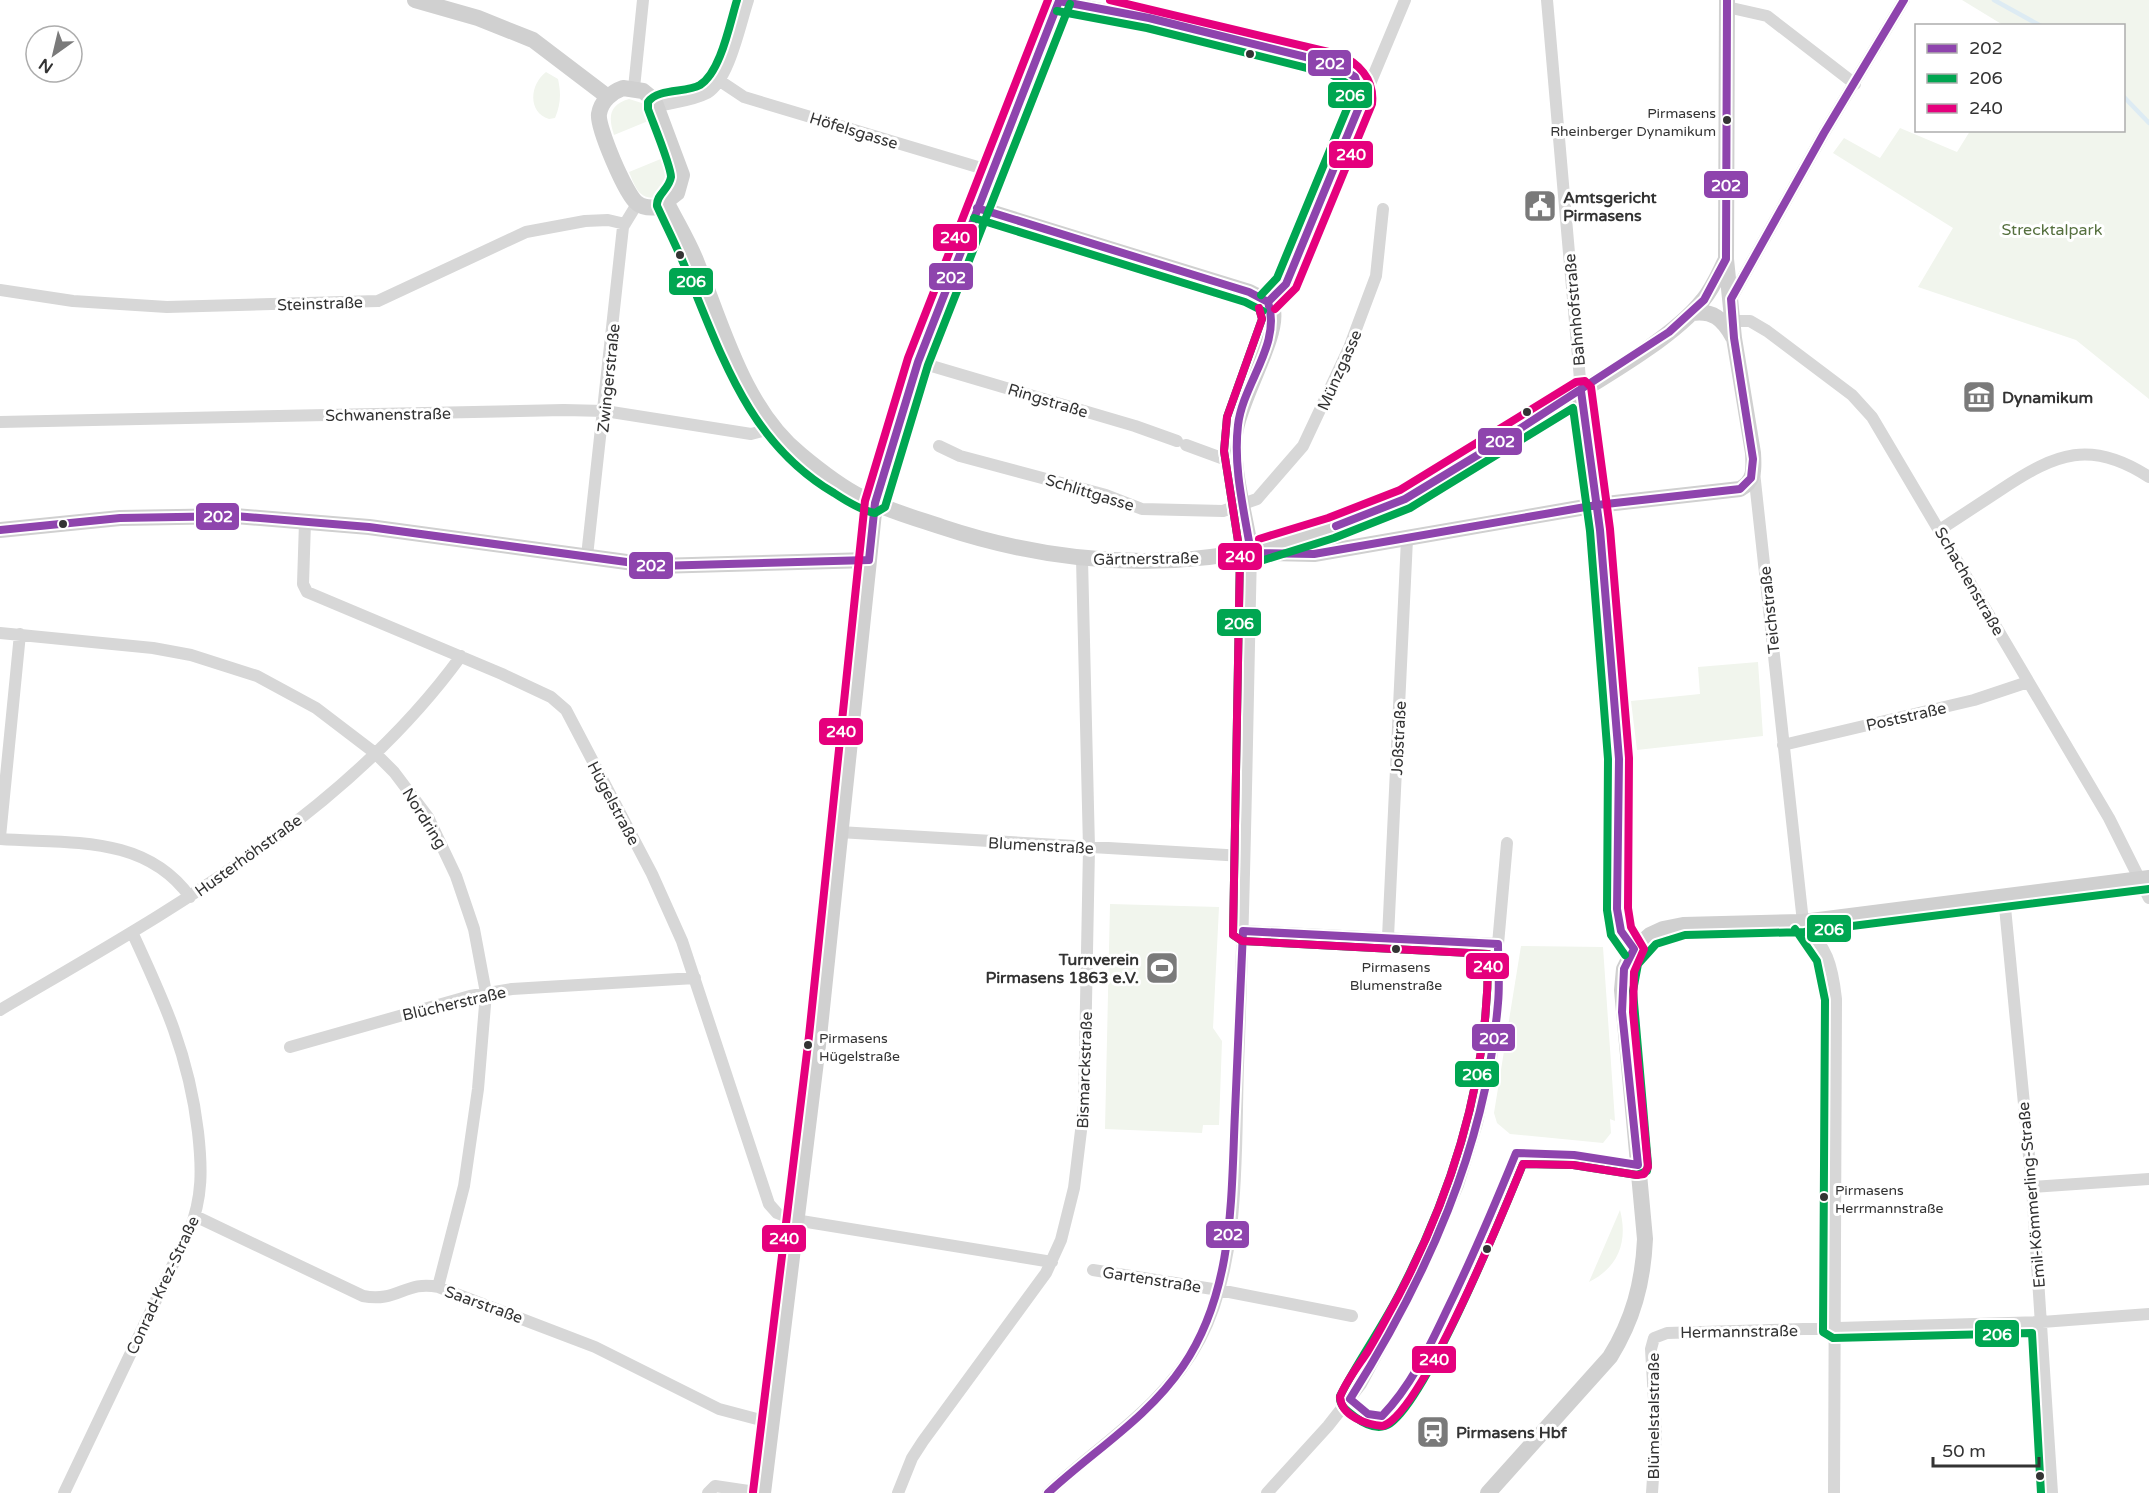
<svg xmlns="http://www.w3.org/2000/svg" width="2149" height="1493" viewBox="0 0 2149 1493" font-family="'Varela Round',sans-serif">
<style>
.green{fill:#f1f5ed}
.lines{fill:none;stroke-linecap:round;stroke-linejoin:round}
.stream{stroke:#ddebf3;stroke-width:4.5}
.street{stroke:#d7d7d7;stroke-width:12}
.secondary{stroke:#d0d0d0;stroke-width:16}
.bus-1-casing{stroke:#fff;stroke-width:12}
.bus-2-casing{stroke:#fff;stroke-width:12}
.bus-3-casing{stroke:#fff;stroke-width:12}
.bus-1{stroke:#8e44ad;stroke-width:8}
.bus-2{stroke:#00a651;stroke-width:8}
.bus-3{stroke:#e5007d;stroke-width:8}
.bus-dot{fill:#333;stroke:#fff;stroke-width:2}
.labels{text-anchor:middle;stroke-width:6;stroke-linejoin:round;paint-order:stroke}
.bus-label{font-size:14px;fill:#333;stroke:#fff;text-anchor:start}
.street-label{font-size:16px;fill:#333;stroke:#fff}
.poi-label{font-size:16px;font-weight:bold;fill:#333;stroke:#fff;text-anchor:start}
.park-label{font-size:16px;fill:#56703f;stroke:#fff}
.line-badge{stroke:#fff;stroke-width:2}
.badge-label{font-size:16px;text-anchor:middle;font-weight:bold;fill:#fff}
</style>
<rect width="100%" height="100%" fill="#fff"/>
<!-- green -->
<path class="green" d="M1962 0H2149V399L2076 340 1918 287 1953 228 1833 153 1844 138 1880 158 1900 128 1957 152 1970 131 2124 130V26L2003 25Z
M546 72 558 79C561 93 561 104 555 118L549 119C527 112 530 84 546 72Z
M629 99 645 104 653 119 614 135C608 117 609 105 629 99Z
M668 156C671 163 675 171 674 179 672 195 652 204 640 193 635 188 632 179 629 172Z
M1758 662 1763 736 1637 750 1631 701 1700 694 1698 667Z
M1110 904 1219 907 1213 1028 1222 1041 1219 1125H1203L1202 1133 1105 1129Z
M1521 946 1603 947 1615 1121 1610 1119 1611 1133 1603 1143 1510 1134 1497 1123 1494 1113Z
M1620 1210C1628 1241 1619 1267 1589 1282Z"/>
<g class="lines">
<!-- stream -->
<path class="stream" d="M1994 0 2041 26
M2124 97 2149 123"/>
<!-- street -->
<path class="street" d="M1547 0 1581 391 1600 530 1611 653 1619 759 1617 909 1621 931 1634 949
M1059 1 1149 18 1334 64C1353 70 1360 79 1362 99
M1727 7 1767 16 1855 84
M720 81 744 97 991 171
M634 88 643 0
M658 106C674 102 692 101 707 93 729 80 740 24 748 0
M0 290 73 301 167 307 378 301 526 232 585 221 608 220 625 224
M1731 299 1824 133 1904 0
M1268 302 1286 284 1293 268 1405 0
M1732 321H1750L1767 331 1852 395 1872 417 2109 818 2149 898
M918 362 1135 426 1177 441
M0 422 564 410 605 411 751 434 774 428
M1186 445 1235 463
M939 446 960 456 1106 495 1142 509 1223 511 1257 499 1303 446 1349 348 1376 276 1383 209
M1754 472 1803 922C1827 949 1832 963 1836 999L1834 1493
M305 522 303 584 307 592 502 674 551 697 566 710 652 874 682 941 769 1204 777 1213 795 1220 1052 1262
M1941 529C1961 516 1982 502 2002 489 2056 453 2091 439 2149 477
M587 556 623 227 637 204
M0 633 153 648 191 655 257 676 316 708 375 753 394 772 428 817 456 876 474 929 486 993 478 1089 464 1186 438 1287
M1783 745 1974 700 2028 682
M839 832 1243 856
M0 837 20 634
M0 839C69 844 145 834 190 897
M2004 897 2032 1187 2052 1493
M1243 931 1498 944
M1388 937 1407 539
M0 1010C166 912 345 816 461 656
M290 1047 470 996 512 989 695 978
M2032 1187 2149 1179
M195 1216 363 1296C397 1303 406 1280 438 1287L595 1347 719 1409 772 1423
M1093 1270 1219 1290 1352 1316
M64 1493 189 1231C203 1198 202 1167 198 1132 189 1055 164 1001 132 932
M708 1493 715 1486 762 1493
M898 1493 912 1458 923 1441 1046 1273 1061 1240 1074 1188 1084 1106 1089 848 1082 559
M1048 1493C1101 1443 1165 1406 1200 1339 1241 1261 1235 1151 1238 1065 1245 894 1247 723 1251 553
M1267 1493 1328 1426 1361 1384 1412 1289 1458 1185 1477 1123 1491 1059 1496 1017 1498 944 1507 843
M1652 1493 1656 1433 1651 1349 1654 1338 1667 1333 2042 1322 2149 1314"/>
<!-- secondary -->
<path class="secondary" d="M415 0 478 18 533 40 608 97
M623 88 643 91 654 100 682 175 677 193 659 207C652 208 643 208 637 203 626 195 597 127 599 114 601 101 612 92 623 88Z
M667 203C677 223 689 242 697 263 723 328 744 409 801 455 819 470 839 486 861 497 886 510 915 518 942 527 1099 579 1254 572 1403 499 1455 474 1503 439 1552 409 1595 382 1673 339 1703 300 1713 288 1719 273 1726 259
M977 208 1249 292C1257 296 1270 300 1273 311 1278 338 1239 400 1235 434 1231 469 1246 517 1251 553
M1692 313C1713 310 1723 319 1733 337
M0 530 120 518 235 516 369 527 656 566 869 560
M1266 553 1314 554 1597 505 1740 489C1755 481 1754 469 1753 453L1734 338 1726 259 1727 0
M763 1493 819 1037 875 503 918 362 1060 0
M1488 1493 1610 1357C1633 1320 1643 1283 1645 1239L1622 990 1624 969 1634 949 1650 935 1663 929 1683 925 1803 922 2149 878"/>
<defs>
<path id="bus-1" d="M1059 1 1149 18 1334 64 1355 77 1362 100 1286 284 1268 302
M977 208 1249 292 1268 302
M1336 526 1405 499 1501 441 1669 332 1704 300 1726 259 1727 0
M0 530 120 518 235 516 369 527 656 566 869 560
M1251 553 1314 554 1597 505 1740 489 1751 478 1753 459 1734 338 1731 299 1824 133 1904 0
M1251 553C1244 510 1233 468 1238 425 1243 383 1282 344 1268 302
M869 560 875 503 918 362 1059 1
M1048 1493C1093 1451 1148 1418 1183 1366 1234 1291 1231 1199 1235 1112 1238 1052 1240 991 1243 931L1498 944C1498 963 1500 984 1498 1003 1486 1147 1426 1279 1350 1399L1368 1414 1382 1416C1410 1387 1428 1350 1445 1314 1471 1261 1494 1207 1516 1153L1574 1155 1638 1165 1622 1012 1624 969 1634 949 1621 931 1617 909 1619 759 1600 530 1581 391"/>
<path id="bus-2" d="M737 0C730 22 721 72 700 85 686 93 658 88 648 102V109C653 123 671 166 671 177 669 190 656 194 657 206 668 230 680 253 689 277 724 362 751 444 834 493 846 501 860 510 875 513L885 507 928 365 1070 4
M1057 11 1147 28 1331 74 1346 83 1351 99 1277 278 1261 295
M974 218 1245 302 1263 311
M1259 308 1262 319 1227 417 1224 451 1240 554 1233 935 1242 941 1488 954C1489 1073 1454 1189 1399 1294 1381 1329 1358 1361 1340 1396 1339 1407 1348 1411 1355 1417 1363 1423 1375 1429 1385 1426 1421 1416 1506 1205 1523 1164L1573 1165 1637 1175 1647 1171 1648 1164 1633 991 1638 964 1656 944 1685 935 1804 932 2149 889
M1254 563 1334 538 1410 508 1573 408 1590 531 1608 759 1607 910 1611 935 1625 955
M1795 929 1817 961 1825 1000 1823 1332 1833 1338 2032 1333 2041 1493"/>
<path id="bus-3" d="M1110 0 1337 54C1358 62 1375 79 1372 104L1296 288 1275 309
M1259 308 1262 319 1227 417 1224 451 1240 554 1233 935 1242 941 1488 954C1489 1073 1454 1189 1399 1295 1389 1313 1379 1333 1368 1351 1359 1365 1346 1381 1340 1397 1341 1416 1367 1425 1383 1426 1423 1411 1504 1210 1523 1164L1573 1165 1637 1175 1644 1174 1648 1167 1633 1012 1634 972 1644 949 1631 927 1628 908 1629 758 1610 529 1591 387 1585 381 1576 382 1400 490 1328 518 1259 539
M753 1492 809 1036 865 501 908 358 1048 0"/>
</defs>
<!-- bus-1 casing -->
<use href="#bus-1" class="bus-1-casing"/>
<!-- bus-2 casing -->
<use href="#bus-2" class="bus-2-casing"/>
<!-- bus-3 casing -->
<use href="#bus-3" class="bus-3-casing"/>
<!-- bus-1 -->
<use href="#bus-1" class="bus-1"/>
<!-- bus-2 -->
<use href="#bus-2" class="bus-2"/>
<!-- bus-3 -->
<use href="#bus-3" class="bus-3"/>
</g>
<!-- icons -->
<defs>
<symbol id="civic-square" viewBox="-11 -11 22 22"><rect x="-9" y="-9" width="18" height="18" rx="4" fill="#7a7a7a" stroke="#fff"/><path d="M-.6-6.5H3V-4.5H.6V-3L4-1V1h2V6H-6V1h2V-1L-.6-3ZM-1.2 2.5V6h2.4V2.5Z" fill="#fff"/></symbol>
<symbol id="museum-square" viewBox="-11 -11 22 22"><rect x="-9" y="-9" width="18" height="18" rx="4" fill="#7a7a7a" stroke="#fff"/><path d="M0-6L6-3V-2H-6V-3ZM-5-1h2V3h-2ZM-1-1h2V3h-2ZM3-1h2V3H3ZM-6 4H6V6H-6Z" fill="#fff"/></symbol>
<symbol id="stadium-square" viewBox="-11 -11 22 22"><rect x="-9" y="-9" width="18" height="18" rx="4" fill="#7a7a7a" stroke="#fff"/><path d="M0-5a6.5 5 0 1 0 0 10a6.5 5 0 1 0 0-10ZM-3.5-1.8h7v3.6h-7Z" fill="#fff"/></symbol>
<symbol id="station-square" viewBox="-11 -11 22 22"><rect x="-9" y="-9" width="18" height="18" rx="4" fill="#7a7a7a" stroke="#fff"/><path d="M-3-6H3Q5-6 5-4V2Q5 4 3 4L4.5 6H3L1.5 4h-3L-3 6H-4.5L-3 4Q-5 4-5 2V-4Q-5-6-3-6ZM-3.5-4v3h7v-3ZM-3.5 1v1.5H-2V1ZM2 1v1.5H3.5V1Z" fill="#fff"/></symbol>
</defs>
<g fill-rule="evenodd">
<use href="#civic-square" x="1521" y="187" width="38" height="38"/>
<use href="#museum-square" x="1960" y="378" width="38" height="38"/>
<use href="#stadium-square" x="1143" y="949" width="38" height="38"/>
<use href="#station-square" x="1414" y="1413" width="38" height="38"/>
</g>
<!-- markers -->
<g class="bus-dot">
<circle cx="1250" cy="54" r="5"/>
<circle cx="1727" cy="120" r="5"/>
<circle cx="680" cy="255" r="5"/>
<circle cx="1527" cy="412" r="5"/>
<circle cx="63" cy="524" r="5"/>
<circle cx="1396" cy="949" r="5"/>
<circle cx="808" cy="1045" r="5"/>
<circle cx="1824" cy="1197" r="5"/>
<circle cx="1487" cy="1249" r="5"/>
<circle cx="2040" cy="1476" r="5"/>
</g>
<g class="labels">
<!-- bus labels -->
<g class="bus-label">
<text x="1716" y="118" text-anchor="end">Pirmasens<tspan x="1716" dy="18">Rheinberger Dynamikum</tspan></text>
<text x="1396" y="972" text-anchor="middle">Pirmasens<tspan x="1396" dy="18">Blumenstraße</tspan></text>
<text x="819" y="1043">Pirmasens<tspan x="819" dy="18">Hügelstraße</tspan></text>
<text x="1835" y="1195">Pirmasens<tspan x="1835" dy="18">Herrmannstraße</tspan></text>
</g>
<!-- street labels -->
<g class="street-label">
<text transform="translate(854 130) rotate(17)" y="6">Höfelsgasse</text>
<text transform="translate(320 303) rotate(-2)" y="6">Steinstraße</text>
<text transform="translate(1574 310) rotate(-95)" y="6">Bahnhofstraße</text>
<text transform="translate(1339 370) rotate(-66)" y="6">Münzgasse</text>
<text transform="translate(608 378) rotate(-84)" y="6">Zwingerstraße</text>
<text transform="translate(1048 400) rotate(17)" y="6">Ringstraße</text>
<text transform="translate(388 414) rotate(-1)" y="6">Schwanenstraße</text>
<text transform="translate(1090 492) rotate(17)" y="6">Schlittgasse</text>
<text transform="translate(1146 558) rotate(-1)" y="6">Gärtnerstraße</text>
<text transform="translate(1970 581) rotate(60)" y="6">Schachenstraße</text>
<text transform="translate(1769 610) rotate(-96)" y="6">Teichstraße</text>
<text transform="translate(1906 716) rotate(-13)" y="6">Poststraße</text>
<text transform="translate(1398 738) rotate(-87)" y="6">Joßstraße</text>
<text transform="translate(614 803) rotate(62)" y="6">Hügelstraße</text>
<text transform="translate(425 818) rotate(58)" y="6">Nordring</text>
<text transform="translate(1041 845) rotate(3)" y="6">Blumenstraße</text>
<text transform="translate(248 855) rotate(-36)" y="6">Husterhöhstraße</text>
<text transform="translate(454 1003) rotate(-13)" y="6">Blücherstraße</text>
<text transform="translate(1084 1070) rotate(-88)" y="6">Bismarckstraße</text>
<text transform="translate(2031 1195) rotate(-95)" y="6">Emil-Kömmerling-Straße</text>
<text transform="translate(1152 1279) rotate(9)" y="6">Gartenstraße</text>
<text transform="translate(162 1285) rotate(-65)" y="6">Conrad-Krez-Straße</text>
<text transform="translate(484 1304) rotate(20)" y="6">Saarstraße</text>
<text transform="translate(1739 1331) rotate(-1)" y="6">Hermannstraße</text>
<text transform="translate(1653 1416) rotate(-90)" y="6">Blümelstalstraße</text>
</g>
<!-- poi labels -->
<g class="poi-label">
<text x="1563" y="203">Amtsgericht<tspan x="1563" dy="18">Pirmasens</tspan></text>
<text x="2002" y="403">Dynamikum</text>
<text x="1139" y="965" text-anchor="end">Turnverein<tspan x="1139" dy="18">Pirmasens 1863 e.V.</tspan></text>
<text x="1456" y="1438">Pirmasens Hbf</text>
</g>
<!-- park labels -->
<g class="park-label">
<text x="2052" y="235">Strecktalpark</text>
</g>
</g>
<g class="line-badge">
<rect x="1307" y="49" width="45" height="28" rx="6" fill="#8e44ad"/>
<rect x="1327" y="81" width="46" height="28" rx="6" fill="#00a651"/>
<rect x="1328" y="140" width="46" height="29" rx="6" fill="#e5007d"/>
<rect x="1703" y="170" width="46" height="29" rx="6" fill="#8e44ad"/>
<rect x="932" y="223" width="46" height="29" rx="6" fill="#e5007d"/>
<rect x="928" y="262" width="46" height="29" rx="6" fill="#8e44ad"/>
<rect x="668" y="267" width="46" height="29" rx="6" fill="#00a651"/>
<rect x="1477" y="427" width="46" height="29" rx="6" fill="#8e44ad"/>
<rect x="195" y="502" width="45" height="29" rx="6" fill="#8e44ad"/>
<rect x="1217" y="542" width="46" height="29" rx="6" fill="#e5007d"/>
<rect x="628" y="551" width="46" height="29" rx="6" fill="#8e44ad"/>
<rect x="1216" y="608" width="46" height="29" rx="6" fill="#00a651"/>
<rect x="818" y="717" width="46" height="29" rx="6" fill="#e5007d"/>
<rect x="1806" y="914" width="46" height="29" rx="6" fill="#00a651"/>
<rect x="1465" y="952" width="45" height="28" rx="6" fill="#e5007d"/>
<rect x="1471" y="1023" width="45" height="29" rx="6" fill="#8e44ad"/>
<rect x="1454" y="1060" width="46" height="28" rx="6" fill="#00a651"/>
<rect x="1205" y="1220" width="45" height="29" rx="6" fill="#8e44ad"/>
<rect x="761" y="1224" width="46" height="29" rx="6" fill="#e5007d"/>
<rect x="1974" y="1319" width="46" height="29" rx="6" fill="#00a651"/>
<rect x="1411" y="1345" width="46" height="29" rx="6" fill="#e5007d"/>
</g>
<g class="badge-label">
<text x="1330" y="69">202</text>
<text x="1350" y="101">206</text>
<text x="1351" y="160">240</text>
<text x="1726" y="191">202</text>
<text x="955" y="243">240</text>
<text x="951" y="283">202</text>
<text x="691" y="287">206</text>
<text x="1500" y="447">202</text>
<text x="218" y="522">202</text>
<text x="1240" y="562">240</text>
<text x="651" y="571">202</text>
<text x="1239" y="629">206</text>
<text x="841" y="737">240</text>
<text x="1829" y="935">206</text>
<text x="1488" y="972">240</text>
<text x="1494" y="1044">202</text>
<text x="1477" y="1080">206</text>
<text x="1228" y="1240">202</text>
<text x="784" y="1244">240</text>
<text x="1997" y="1340">206</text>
<text x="1434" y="1365">240</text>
</g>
<!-- legend -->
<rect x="1915" y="24" width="210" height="108" fill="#ffffff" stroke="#adadad" stroke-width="1.5"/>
<rect x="1927" y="44" width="30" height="9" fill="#8e44ad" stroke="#adadad" stroke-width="1.5"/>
<text x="1969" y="54" font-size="18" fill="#333333">202</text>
<rect x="1927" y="74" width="30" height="9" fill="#00a651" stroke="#adadad" stroke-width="1.5"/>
<text x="1969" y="84" font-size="18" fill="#333333">206</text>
<rect x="1927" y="104" width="30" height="9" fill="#e5007d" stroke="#adadad" stroke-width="1.5"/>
<text x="1969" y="114" font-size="18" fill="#333333">240</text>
<!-- north arrow -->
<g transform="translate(54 54) rotate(214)"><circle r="28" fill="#ffffff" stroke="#adadad" stroke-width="1.5"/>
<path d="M0-4.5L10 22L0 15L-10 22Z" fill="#7a7a7a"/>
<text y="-9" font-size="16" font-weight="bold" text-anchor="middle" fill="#333333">N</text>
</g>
<!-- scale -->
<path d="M1933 1457v9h106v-9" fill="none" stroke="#333333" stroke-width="3"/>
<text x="1942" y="1457" font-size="18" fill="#333333" stroke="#ffffff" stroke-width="4.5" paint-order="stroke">50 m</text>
</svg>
